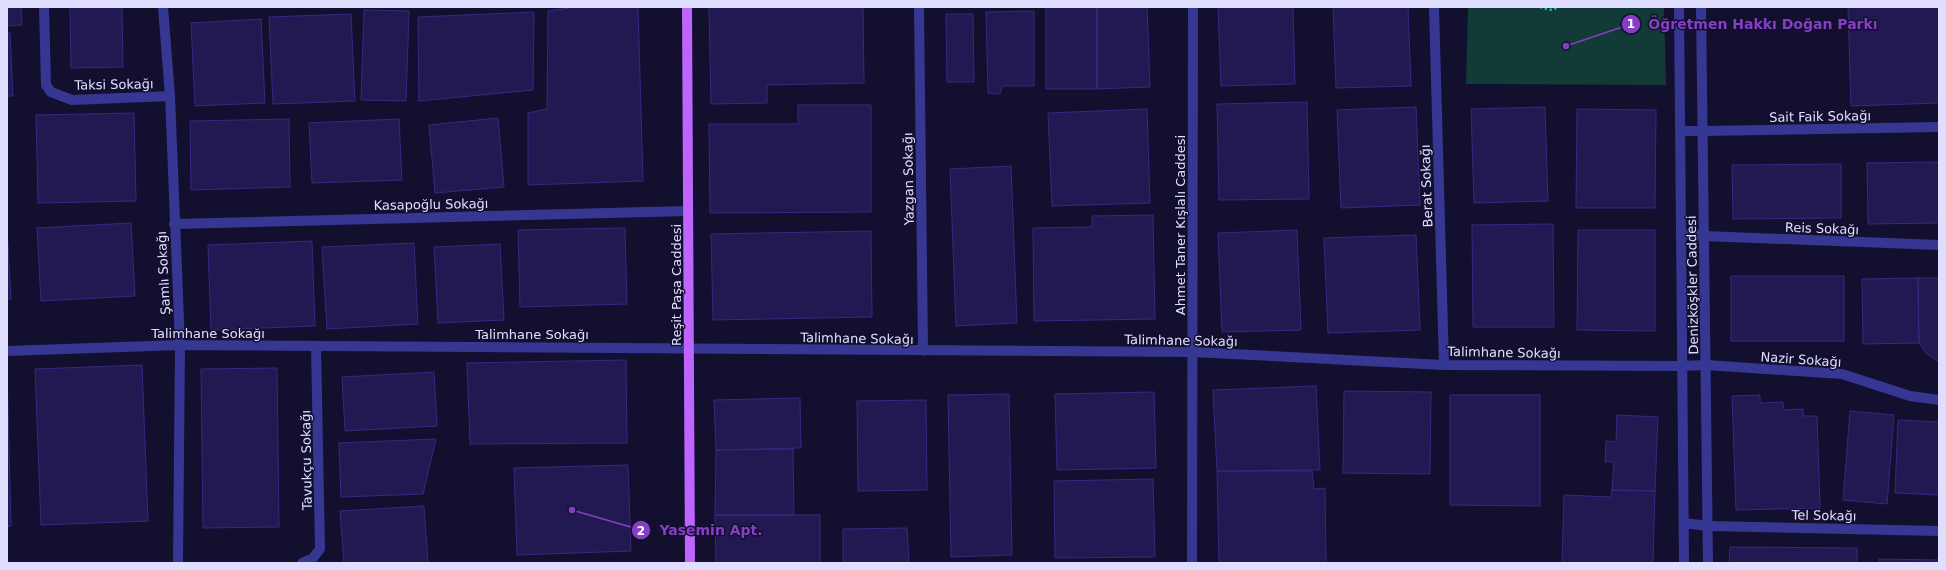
<svg xmlns="http://www.w3.org/2000/svg" width="1946" height="570" viewBox="0 0 1946 570" font-family="'DejaVu Sans',sans-serif">
<style>
.green{fill:#123a37}
.building{fill:#221952;stroke:#362981}
.lines{fill:none;stroke-linecap:round;stroke-linejoin:round}
.path{stroke:#25ccba;stroke-width:2.5;stroke-dasharray:2 3;stroke-linecap:butt}
.minor{stroke:#363793;stroke-width:10}
.tertiary{stroke:#363793;stroke-width:10}
.primary{stroke:#be65ff;stroke-width:10}
.labels{text-anchor:middle;stroke-width:3;stroke-linejoin:round;paint-order:stroke}
.street-label{font-size:13px;fill:#e0deff;stroke:#130f2f}
.leader{fill:none;stroke:#853ec5;stroke-width:1.5}
.callout-dot{fill:#853ec5;stroke:#130f2f;stroke-width:1.5}
.mark-label{font-size:12px;text-anchor:middle;font-weight:bold;fill:#fff}
.callout-label{font-size:14px;text-anchor:middle;font-weight:bold;fill:#853ec5;stroke:#130f2f;stroke-width:3;stroke-linejoin:round;paint-order:stroke}
</style>
<rect width="100%" height="100%" fill="#130f2f"/>
<!-- green -->
<path class="green" d="M1468 7H1664L1666 85 1466 84Z"/>
<!-- building -->
<path class="building" d="M7 7H21L22 25 7 26Z
M70 7H122L123 67 71 68Z
M576 7H638L643 181 528 185V113L547 109 548 11Z
M709 7H863L864 83 767 85V103L711 104Z
M1046 7H1097V89H1046Z
M1097 7H1147L1150 87 1097 89Z
M1218 7H1293L1295 84 1221 86Z
M1333 7H1408L1411 86 1336 88Z
M1848 7H1939V103L1851 106Z
M364 10 409 11 406 101 361 100Z
M1034 11V86H1002L1000 94 988 93 986 12Z
M534 12 533 90 419 101 418 17Z
M351 14 355 101 273 104 269 17Z
M946 14H973L974 82H947Z
M261 19 265 103 195 106 191 23Z
M7 33H10L13 96H7Z
M1307 102 1309 199 1219 200 1217 104Z
M798 105H871V212L710 213 709 124H798Z
M1416 107 1420 205 1341 208 1337 110Z
M1545 107 1548 201 1474 203 1471 109Z
M1147 109 1150 203 1052 206 1048 113Z
M1577 109 1656 110 1655 208H1576Z
M134 113 136 201 38 203 36 115Z
M498 118 504 187 435 193 429 125Z
M289 119 290 187 191 190 190 121Z
M399 119 402 180 312 183 309 123Z
M1939 162V223L1868 224 1867 163Z
M1841 164V218L1733 219 1732 165Z
M1011 166 1017 323 956 326 950 169Z
M1153 215 1155 319 1034 321 1033 228 1092 227V216Z
M131 223 135 296 41 301 37 228Z
M1553 224 1554 327H1473L1472 225Z
M7 226 11 299H7Z
M625 228 627 304 520 307 518 230Z
M1297 230 1301 330 1222 332 1218 233Z
M1578 230H1655V331L1577 330Z
M871 231 872 317 713 320 711 234Z
M1416 235 1420 330 1328 333 1324 238Z
M312 241 315 326 211 330 208 245Z
M414 243 418 324 327 329 322 247Z
M500 244 504 320 438 323 434 247Z
M1731 276H1844V341H1731Z
M1918 278 1919 343 1863 344 1862 279Z
M1918 278H1939V362L1926 353 1919 343Z
M626 360 627 443 470 444 467 363Z
M142 365 148 521 41 525 35 369Z
M7 368 11 526 7 527Z
M277 368 279 527 203 528 201 369Z
M434 372 437 426 345 431 342 377Z
M1316 386 1320 470 1217 471 1213 390Z
M1344 391 1431 392 1430 474 1343 473Z
M1154 392 1156 468 1057 470 1055 394Z
M1009 394 1012 555 951 557 948 395Z
M1450 395H1540V506L1450 505Z
M1760 395V403L1783 402 1784 410 1803 409V416H1817L1820 508 1736 510 1732 396Z
M800 398 801 448 716 450 714 400Z
M926 400 927 490 858 491 857 401Z
M1850 411 1894 415 1887 504 1843 500Z
M1617 415 1658 417 1655 491 1612 490 1614 462H1605L1606 441 1616 442Z
M1898 420 1939 422V495L1895 493Z
M436 439 423 494 341 497 339 443Z
M793 449 794 515H715L716 450Z
M628 465 631 551 517 555 514 468Z
M1217 471H1312L1314 489 1325 488 1326 563H1219Z
M1153 479 1155 557 1055 558 1054 481Z
M1612 490 1655 491 1653 563H1562L1564 495 1611 497Z
M424 506 428 563H344L340 511Z
M715 515H820V563H716Z
M907 528 909 563H843V529Z
M1730 547 1857 548V563H1729Z
M1879 559 1939 560V563H1879Z"/>
<g class="lines">
<!-- path -->
<path class="path" d="M1540 7 1552 10 1558 7"/>
<!-- minor -->
<path class="minor" d="M44 7 46 85 51 92 72 100 170 96
M163 7 170 96 180 345 178 563
M919 7 923 351
M1434 7 1444 365
M1702 131 1939 127
M174 224 688 211
M1704 236 1939 245
M7 351 180 345 1193 352 1444 365 1682 366
M1706 365 1842 374 1910 396 1939 400
M1708 526 1939 531
M302 563 313 558 320 549 316 346"/>
<!-- tertiary -->
<path class="tertiary" d="M1679 7 1684 563
M1701 7 1708 563
M1680 131H1702
M1681 234 1704 236
M1682 366 1706 365
M1684 523 1708 526
M1192 563 1193 7"/>
<!-- primary -->
<path class="primary" d="M687 7 690 563"/>
</g>
<g class="labels">
<!-- street labels -->
<g class="street-label">
<text transform="translate(114 84) rotate(-1)" y="5">Taksi Sokağı</text>
<text transform="translate(1820 116) rotate(-1)" y="5">Sait Faik Sokağı</text>
<text transform="translate(908 179) rotate(-91)" y="5">Yazgan Sokağı</text>
<text transform="translate(1426 186) rotate(-92)" y="5">Berat Sokağı</text>
<text transform="translate(431 204) rotate(-1)" y="5">Kasapoğlu Sokağı</text>
<text transform="translate(1180 225) rotate(-90)" y="5">Ahmet Taner Kışlalı Caddesi</text>
<text transform="translate(1822 228) rotate(2)" y="5">Reis Sokağı</text>
<text transform="translate(163 273) rotate(-93)" y="5">Şamlı Sokağı</text>
<text transform="translate(676 285) rotate(-90)" y="5">Reşit Paşa Caddesi</text>
<text transform="translate(1692 285) rotate(-91)" y="5">Denizköşkler Caddesi</text>
<text x="208" y="338">Talimhane Sokağı</text>
<text x="532" y="339">Talimhane Sokağı</text>
<text transform="translate(857 338) rotate(1)" y="5">Talimhane Sokağı</text>
<text transform="translate(1181 340) rotate(1)" y="5">Talimhane Sokağı</text>
<text transform="translate(1504 352) rotate(1)" y="5">Talimhane Sokağı</text>
<text transform="translate(1801 359) rotate(4)" y="5">Nazir Sokağı</text>
<text transform="translate(306 460) rotate(-91)" y="5">Tavukçu Sokağı</text>
<text transform="translate(1824 515) rotate(1)" y="5">Tel Sokağı</text>
</g>
</g>
<!-- callouts -->
<path class="leader" d="M1566 46L1631 24M572 510L641 530"/>
<g class="callout-dot">
<circle cx="1566" cy="46" r="4"/>
<circle cx="572" cy="510" r="4"/>
<circle cx="1631" cy="24" r="10"/>
<circle cx="641" cy="530" r="10"/>
</g>
<g class="mark-label">
<text x="1631" y="28">1</text>
<text x="641" y="535">2</text>
</g>
<g class="callout-label">
<text x="1763" y="29">Öğretmen Hakkı Doğan Parkı</text>
<text x="711" y="535">Yasemin Apt.</text>
</g>
<!-- border -->
<rect width="1946" height="570" fill="none" stroke="#e0deff" stroke-width="16"/>
</svg>
